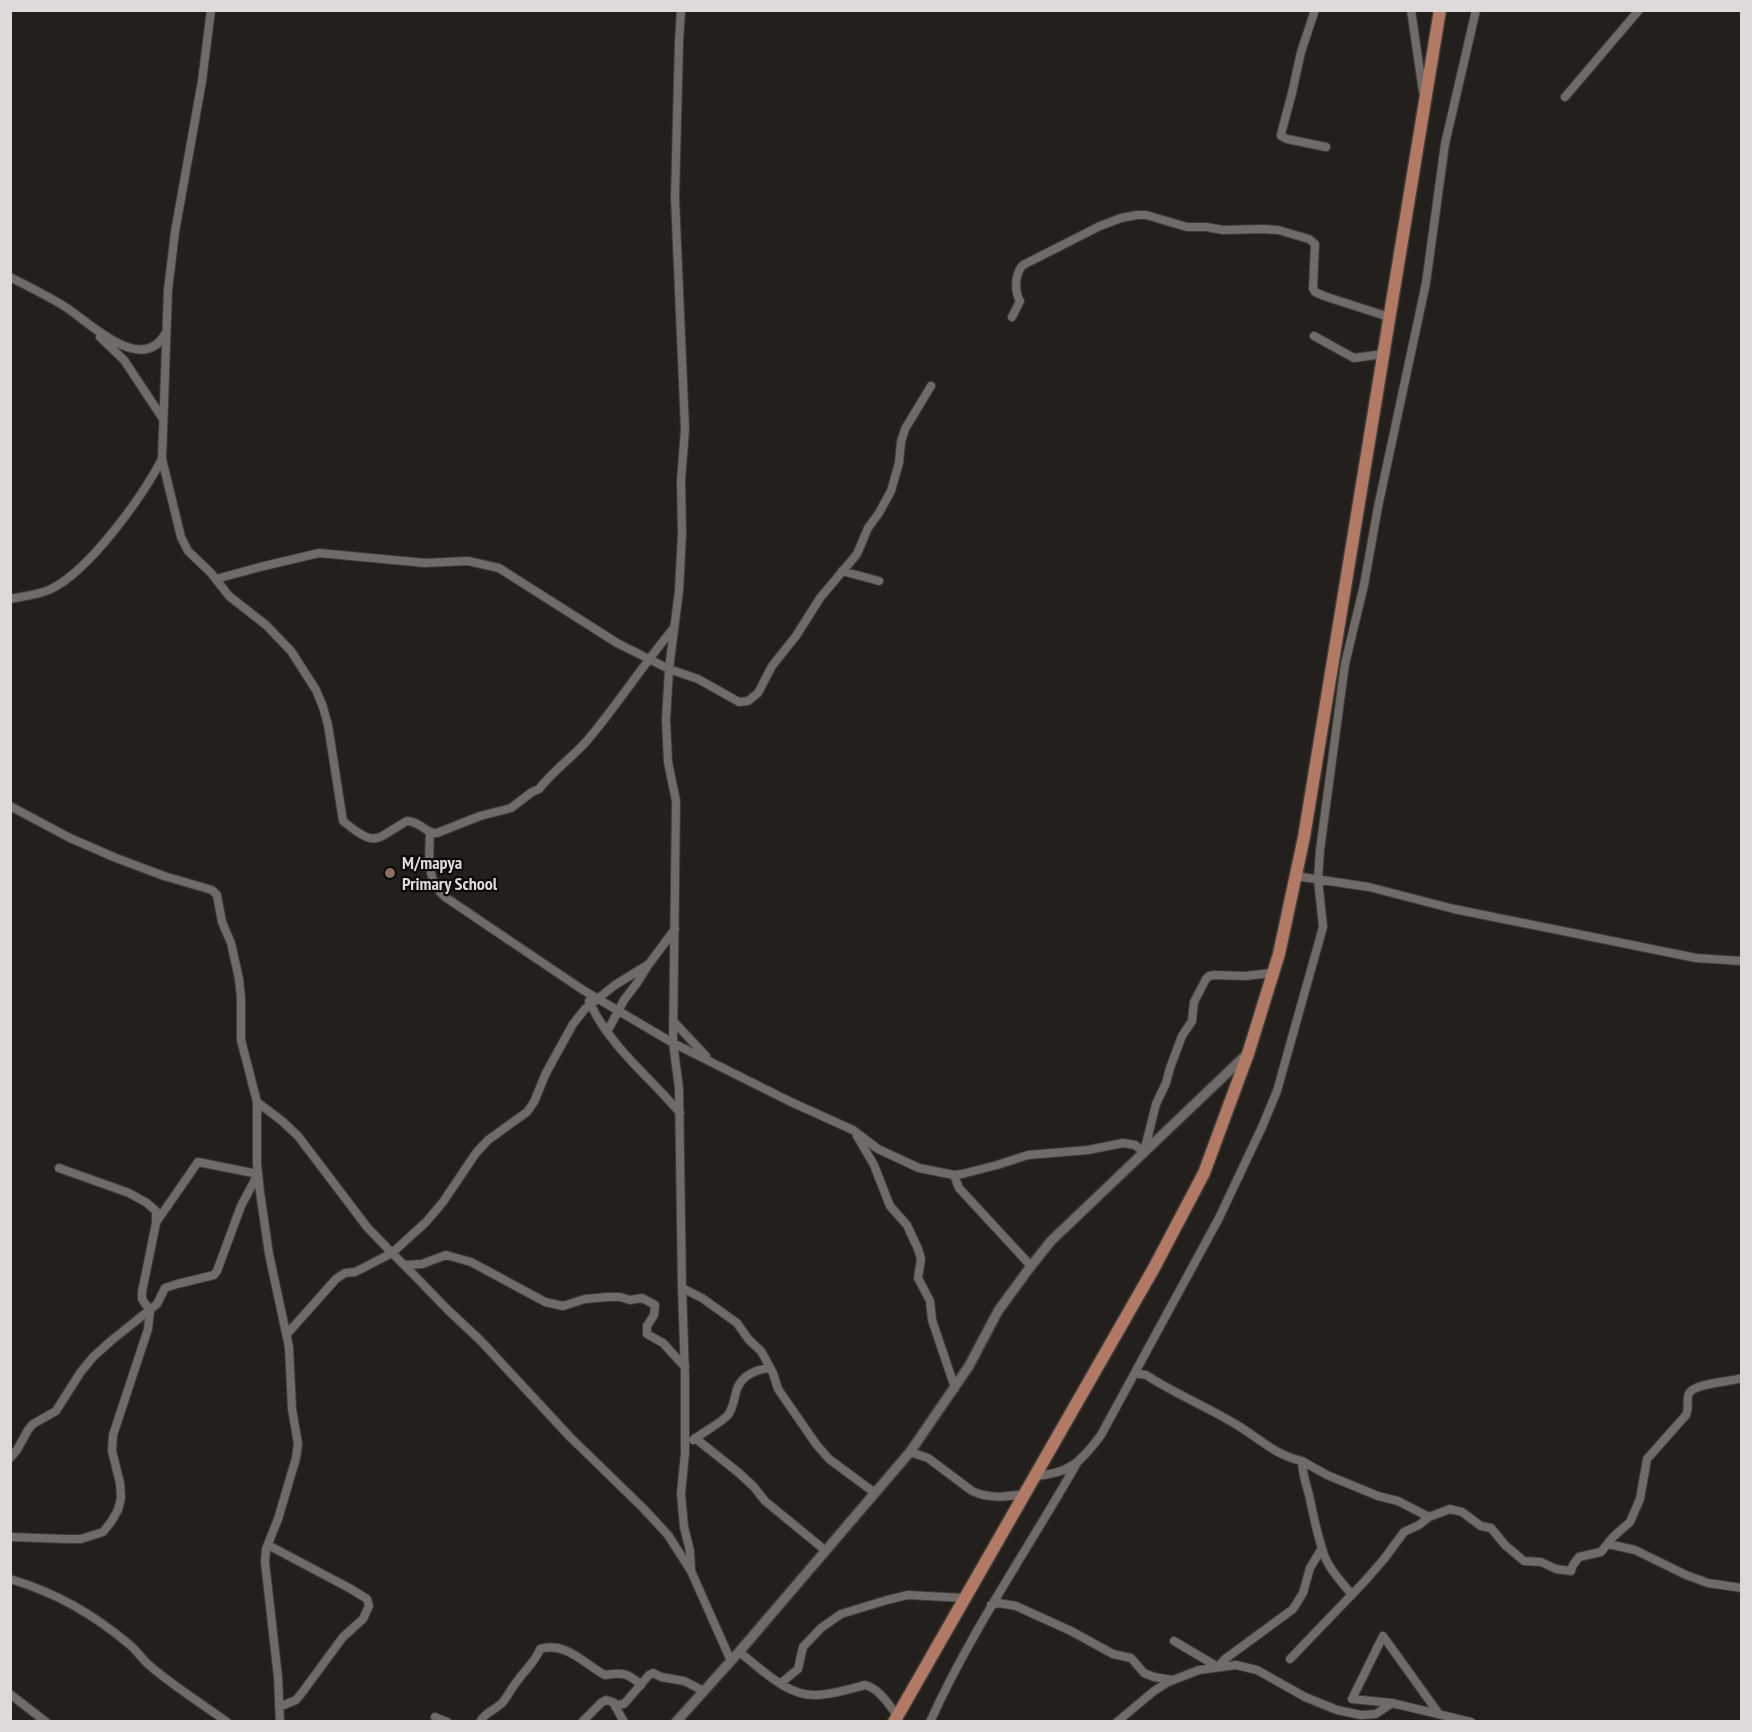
<svg xmlns="http://www.w3.org/2000/svg" width="1752" height="1732" viewBox="0 0 1752 1732" font-family="'PT Sans Narrow',sans-serif">
<style>
.lines{fill:none;stroke-linecap:round;stroke-linejoin:round}
.minor-casing{stroke:#3f3b39;stroke-width:10}
.tertiary-casing{stroke:#3f3b39;stroke-width:12}
.primary-casing{stroke:#3f3b39;stroke-width:15}
.minor{stroke:#706b69;stroke-width:8}
.tertiary{stroke:#706b69;stroke-width:9}
.primary{stroke:#b27964;stroke-width:12}
.education-dot{fill:#8d6e63;stroke:#0b0908;stroke-width:2}
.labels{text-anchor:middle;stroke-width:4.5;stroke-linejoin:round;paint-order:stroke}
.poi-label{font-size:18px;font-weight:bold;fill:#dddad9;stroke:#0b0908;text-anchor:start}
</style>
<rect width="100%" height="100%" fill="#231f1d"/>
<g class="lines">
<defs>
<path id="minor" d="M211 10 202 81 175 232 168 290 162 459 181 537 188 551 211 573 229 596 266 625 291 651 316 690 323 707 328 725 343 821C377 849 375 839 407 821 420 821 426 834 437 833L480 816 511 808 532 792 539 789C552 772 570 759 585 743 616 707 642 666 673 629
M681 10 679 42 675 198 685 429 681 481 682 534 679 591 669 669 666 720 668 762 676 801 673 1043 679 1088 682 1288 685 1375V1453L681 1494 684 1527 690 1551 691 1571
M1315 10 1301 52 1292 93 1281 134V136L1287 139 1326 147
M1411 10 1423 92
M1565 97 1639 10
M10 277C29 287 50 297 67 308 91 324 142 375 165 334
M1012 317 1020 301C1014 291 1015 273 1023 265L1100 226 1121 218 1137 215H1146L1187 227H1206L1223 230 1262 229 1278 230 1309 239 1315 244 1313 288 1315 292 1324 296 1389 317
M1314 336 1354 358 1383 354
M100 337 124 360 163 419
M842 571 879 581
M216 579 260 567 319 553 425 563 468 561 499 568 617 643 669 669 698 679 739 702 748 701 758 693 772 666 796 636 820 598 857 554 868 528 879 513 891 491 899 463 901 442 905 429 931 386
M10 599C24 596 39 595 51 589 90 570 142 497 162 459
M10 806 70 838 116 858 164 876 212 890 217 895 222 922 231 943 239 979 241 998V1040L257 1102V1164L260 1192 269 1254 289 1347 292 1409 298 1444 296 1458 278 1519 266 1549 265 1562 278 1677 280 1722
M430 833C429 856 426 881 445 897L583 990 673 1043 791 1102 853 1130 878 1149 919 1168 954 1175 962 1174 997 1165 1028 1155 1088 1150 1123 1143 1135 1145 1144 1152 1156 1104 1166 1083 1170 1068 1182 1036 1192 1021 1194 1002 1206 979 1209 976 1214 975 1245 976 1272 973
M1295 876 1369 887 1454 909 1696 958 1742 961
M589 1001C609 1046 649 1076 680 1113
M674 1022 706 1056
M607 1032 624 1000 637 983 647 967
M257 1102 282 1121 298 1136 367 1227 392 1253 414 1275 448 1310 481 1341 570 1437 643 1508 668 1535 691 1571 731 1661
M857 1136 874 1165 890 1206 907 1225 918 1249 921 1259 918 1278 930 1301 932 1320 955 1388
M954 1175 959 1188 1031 1266
M405 1265 422 1264 446 1255 471 1262 536 1297 545 1302 563 1306 585 1299 607 1297H620L630 1300 642 1298 655 1305 654 1315 647 1326V1334L663 1343 685 1367
M682 1288 702 1298 737 1323 749 1340 761 1351 773 1373 778 1389 816 1444 829 1459 875 1493
M287 1334 336 1279 345 1273 355 1272 365 1267 392 1253 426 1222 443 1202 476 1153 488 1140 527 1112 534 1102 546 1073 573 1024 585 1009 615 985 649 964 675 929
M1135 1373 1146 1375C1175 1394 1208 1407 1237 1425 1260 1439 1275 1455 1302 1461 1302 1473 1306 1483 1309 1495 1313 1513 1316 1530 1322 1548L1310 1568 1303 1593 1293 1609 1225 1659 1218 1667 1174 1641
M695 1438 739 1473 754 1487 765 1501 826 1551
M693 1440C702 1433 722 1422 728 1415 734 1407 734 1398 737 1389 742 1375 757 1369 770 1368
M910 1452 928 1458 972 1491C989 1499 1005 1497 1024 1494
M10 1458 17 1450 28 1430 33 1424 56 1411 80 1373 93 1357 112 1340 157 1304 165 1288 177 1284 214 1275 217 1271 241 1206 258 1174 198 1162 157 1221
M1302 1461 1327 1475 1378 1496 1398 1501 1429 1517
M1034 1476C1069 1474 1081 1462 1101 1435L1219 1218 1262 1127 1277 1091 1323 927 1318 879 1320 850 1345 664 1364 585 1378 507 1426 283 1445 144 1476 10
M10 1537 66 1539H81L103 1532 111 1522 118 1510 121 1498 120 1483 112 1451 113 1435 148 1329 150 1311 142 1299V1292L156 1223V1211L147 1203 129 1193 59 1168
M1608 1544 1635 1550 1686 1575 1708 1583 1742 1588
M268 1545 351 1589 367 1599 369 1606 363 1619 343 1637 301 1694 296 1700 279 1707
M1322 1548C1326 1566 1340 1580 1352 1595
M10 1579C57 1593 93 1614 130 1645 137 1651 142 1659 149 1665 173 1686 201 1703 227 1722
M991 1605 999 1603 1016 1606 1071 1631 1113 1654 1131 1658 1144 1673 1154 1677 1172 1680
M739 1652C761 1668 786 1696 815 1695 832 1695 849 1689 865 1685 880 1689 888 1704 897 1715
M1290 1659 1364 1582 1384 1559 1404 1532 1419 1525 1429 1517 1450 1509 1462 1512 1481 1526 1491 1528 1505 1545 1524 1561 1541 1562 1556 1569 1571 1571 1573 1565 1579 1557 1601 1552 1613 1537 1630 1522 1640 1499 1647 1459 1686 1415C1690 1407 1685 1398 1690 1392 1697 1383 1730 1382 1742 1378
M781 1683 798 1669 803 1647 821 1628 841 1614 887 1600 908 1595 964 1598
M10 1694 46 1722
M1392 1703 1352 1699 1383 1636 1439 1714
M615 1705 624 1704 649 1675 653 1673 661 1677 684 1681 704 1691
M435 1717 447 1722
M480 1722C485 1712 495 1710 502 1703 508 1696 512 1687 518 1680 525 1670 536 1661 540 1649 566 1641 584 1664 605 1675 623 1672 628 1673 641 1685
M582 1722 601 1703 606 1700 613 1702 624 1722
M930 1722C971 1631 1028 1549 1077 1463
M1117 1722 1154 1691 1168 1682 1199 1670 1236 1665 1257 1670 1305 1697 1337 1710 1361 1715 1376 1714 1392 1703 1471 1722"/>
<path id="tertiary" d="M676 1722 739 1652 910 1452 969 1366 998 1311 1031 1266 1051 1241 1246 1055"/>
<path id="primary" d="M894 1722 1154 1268 1204 1173 1248 1054 1279 954 1304 837 1440 10"/>
</defs>
<!-- minor casing -->
<use href="#minor" class="minor-casing"/>
<!-- tertiary casing -->
<use href="#tertiary" class="tertiary-casing"/>
<!-- primary casing -->
<use href="#primary" class="primary-casing"/>
<!-- minor -->
<use href="#minor" class="minor"/>
<!-- tertiary -->
<use href="#tertiary" class="tertiary"/>
<!-- primary -->
<use href="#primary" class="primary"/>
</g>
<!-- markers -->
<circle class="education-dot" cx="390" cy="873" r="6"/>
<g class="labels">
<!-- poi labels -->
<g class="poi-label">
<text x="402" y="869">M/mapya<tspan x="402" dy="21">Primary School</tspan></text>
</g>
</g>
<!-- border -->
<rect width="1752" height="1732" fill="none" stroke="#dddad9" stroke-width="24"/>
</svg>
